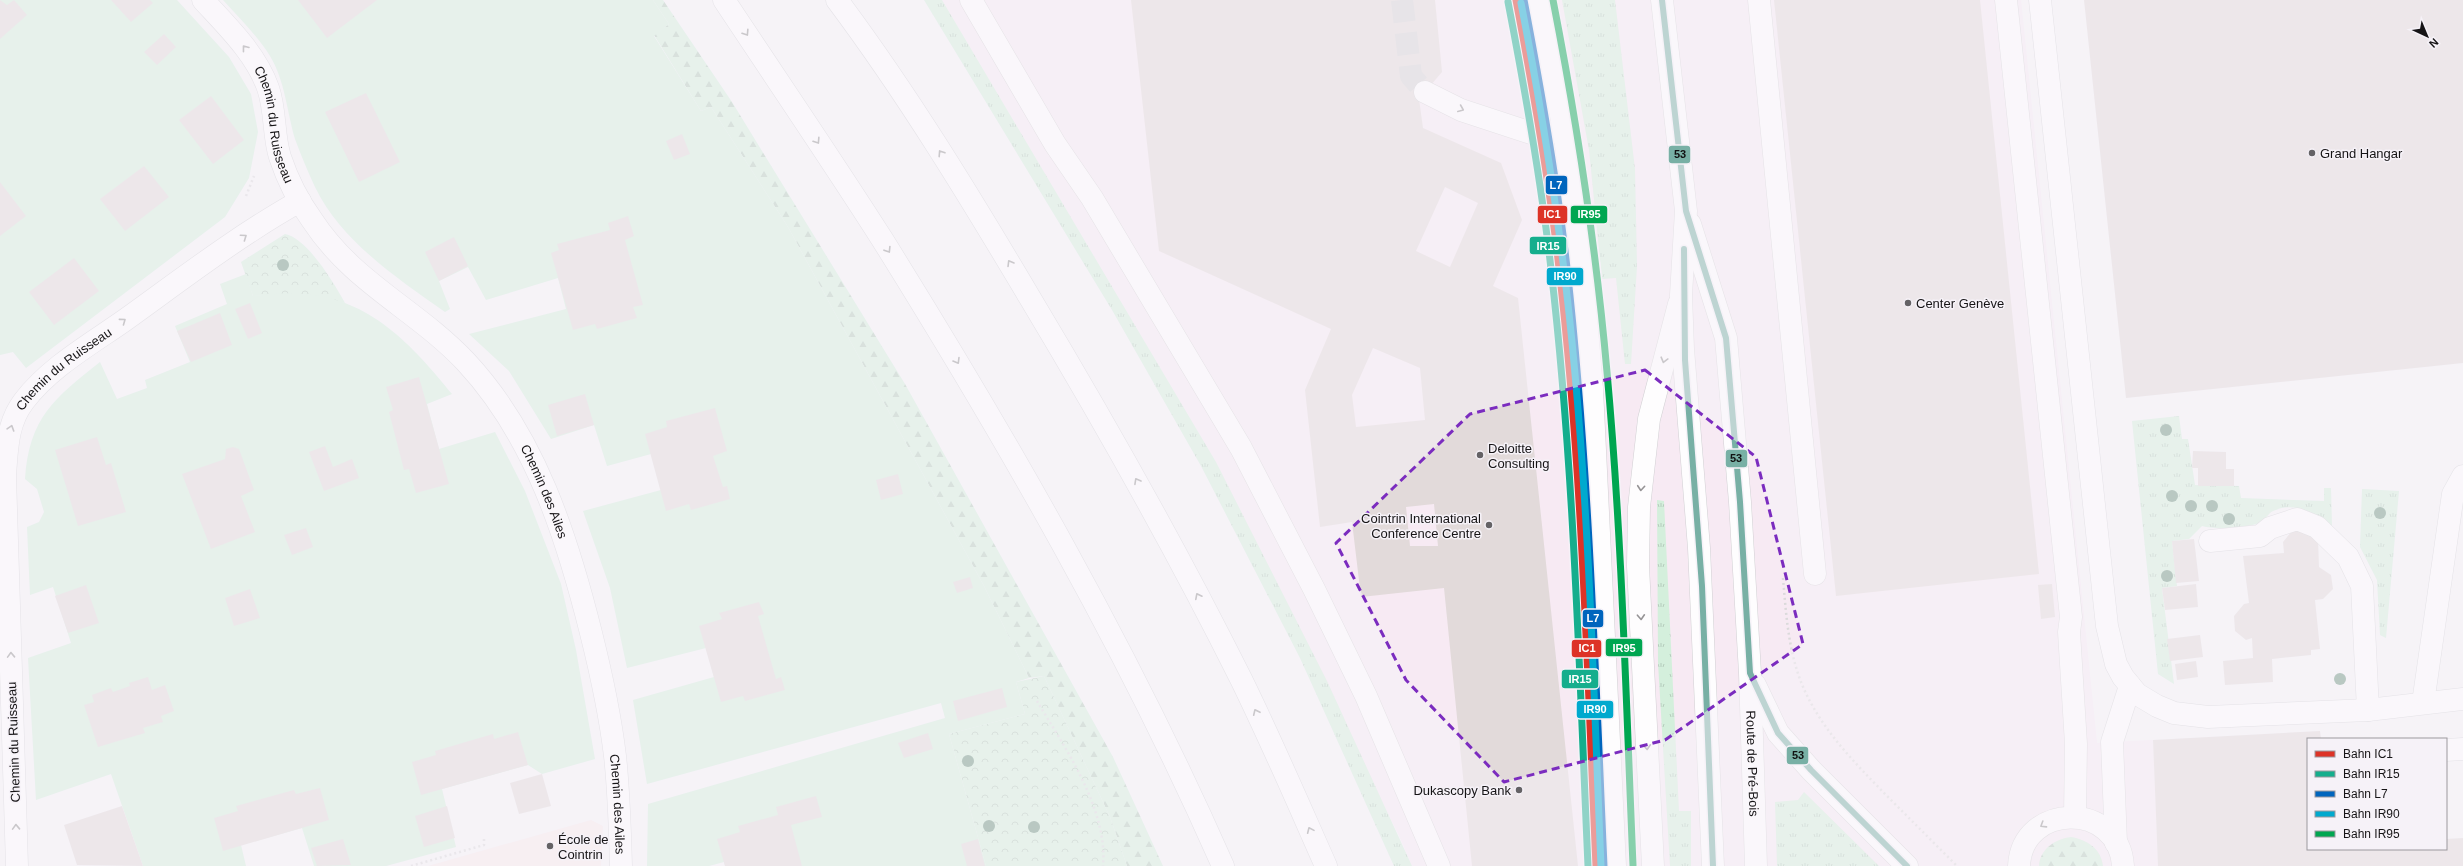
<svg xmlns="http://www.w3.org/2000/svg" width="2463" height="866" viewBox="0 0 2463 866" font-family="Arial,sans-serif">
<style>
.commercial{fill:#f7eaf3}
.education{fill:#f9eaec}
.grass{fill:url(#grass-tufts)}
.forest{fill:url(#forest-firs)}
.park{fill:url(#park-crowns)}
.garden{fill:#d4efdc}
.building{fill:#e2dada;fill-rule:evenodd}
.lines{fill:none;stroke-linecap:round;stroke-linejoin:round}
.minor-tunnel{stroke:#d4d2d5;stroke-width:22;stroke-dasharray:22 11;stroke-linecap:butt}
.minor-casing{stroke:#d1d0d3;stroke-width:23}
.major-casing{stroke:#d1d0d3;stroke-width:23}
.highway-casing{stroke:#d1d0d3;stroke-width:23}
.path{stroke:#dbdadb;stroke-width:2.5;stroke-dasharray:2 3;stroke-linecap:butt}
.minor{stroke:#fefdfe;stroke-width:22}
.major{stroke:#fefdfe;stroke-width:22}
.highway{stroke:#fefdfe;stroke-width:22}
.bus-1-casing{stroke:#f6f2f8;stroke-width:9}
.bus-1{stroke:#78b0a5;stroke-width:6}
.rail-1-casing{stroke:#f6f2f8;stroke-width:10}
.rail-2-casing{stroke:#f6f2f8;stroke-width:10}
.rail-3-casing{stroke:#f6f2f8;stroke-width:10}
.rail-4-casing{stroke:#f6f2f8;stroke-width:10}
.rail-5-casing{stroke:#f6f2f8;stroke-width:10}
.rail-1{stroke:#dd3327;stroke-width:7}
.rail-2{stroke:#15ae8d;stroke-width:7}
.rail-3{stroke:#0065bd;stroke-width:7}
.rail-4{stroke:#00a9ce;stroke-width:7}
.rail-5{stroke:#00a651;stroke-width:7}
.tree{fill:#709582}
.oneway{stroke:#969496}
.marked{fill:none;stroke:#7b2cbf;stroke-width:3;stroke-dasharray:8 5;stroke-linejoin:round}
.poi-dot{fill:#646265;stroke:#f6f2f8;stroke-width:1.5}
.labels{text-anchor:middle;stroke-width:3;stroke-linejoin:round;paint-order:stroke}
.street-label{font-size:13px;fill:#161416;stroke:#f6f2f8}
.poi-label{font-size:13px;fill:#161416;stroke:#f6f2f8;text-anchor:start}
.line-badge{stroke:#f6f2f8;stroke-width:1.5}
.badge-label{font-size:11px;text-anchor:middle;font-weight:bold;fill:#fff}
.pale-badge-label{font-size:11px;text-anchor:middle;font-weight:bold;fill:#111}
</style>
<defs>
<pattern id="grass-tufts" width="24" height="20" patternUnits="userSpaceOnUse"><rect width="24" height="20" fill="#d4efdc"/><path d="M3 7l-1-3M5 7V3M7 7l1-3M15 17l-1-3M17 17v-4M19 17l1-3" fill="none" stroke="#b5ccbc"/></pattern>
<pattern id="forest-firs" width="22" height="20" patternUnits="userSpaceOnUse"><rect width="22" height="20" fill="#d4efdc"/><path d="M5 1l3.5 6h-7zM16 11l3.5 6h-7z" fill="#b5ccbc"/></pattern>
<pattern id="park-crowns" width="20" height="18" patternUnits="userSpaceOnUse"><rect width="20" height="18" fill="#d4efdc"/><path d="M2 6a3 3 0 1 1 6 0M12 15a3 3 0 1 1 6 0" fill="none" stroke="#b5ccbc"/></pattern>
</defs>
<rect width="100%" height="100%" fill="#f5f3f7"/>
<!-- commercial -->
<path class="commercial" d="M942 0H2021L2097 743 2153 740 2158 866H1412L1401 840 1216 462Z"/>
<!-- education -->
<path class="education" d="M591 820 603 826 601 866H428Z"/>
<!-- grass -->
<path class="grass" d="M924 0H942L1216 462 1327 681 1412 866H1394L1300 658 1201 466 1112 310Z
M1562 0H1615L1635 169 1637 266 1631 364H1625L1616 278 1602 279 1589 150Z
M2179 416 2182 439H2188L2195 485 2239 486 2241 498 2324 501V488H2331L2332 527C2315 513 2296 501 2273 511 2268 513 2265 521 2259 523 2245 528 2216 530 2202 526L2189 539 2172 541 2177 586 2162 588 2174 684 2158 674 2132 421Z
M2362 489 2399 491 2386 638 2380 635 2377 580 2360 547Z
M1657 500 1664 501 1679 811H1691V866H1670L1658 663Z
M1804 792 1879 866H1777L1775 802 1798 800Z"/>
<!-- forest -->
<path class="forest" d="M653 0H663L732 102 905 384 1113 757 1163 866H1127L1110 817 1044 676 1029 678 984 586 788 227 711 107 701 111 654 35 669 24Z
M2071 837C2087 840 2101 848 2103 866H2039C2040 849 2055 839 2071 837Z"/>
<!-- park -->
<path class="park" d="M285 234C307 238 334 283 345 303L302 294 253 296 241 262Z
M1044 676 1110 817 1127 866H986L949 734 1025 714 1016 682Z"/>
<!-- garden -->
<path class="garden" d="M0 0H177L229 57 251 94 258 132 249 178 225 217 26 368 13 352 0 355Z
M223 0H653L669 24 654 36 701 111 711 107 788 227 984 586 1029 678 1016 682 1025 714 949 734 986 866H725L724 862 709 866H647L648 804 945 718 941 703 647 784 633 700 714 677 706 648 627 668 610 588 583 511 661 490 651 454 607 466 594 425 551 439 509 371 469 334 566 309 558 278 486 300 468 267 439 281 450 309 445 312C397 278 341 241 315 187 308 172 301 155 295 139 287 111 285 81 270 56 257 35 239 18 223 0Z
M246 274 253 296C269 295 286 292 302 294 370 298 412 345 452 394L427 404 439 449 495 432 525 491 561 584 576 650 595 759 542 774 528 765 442 789 456 847 386 866H314L302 828 241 845 246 866H143L111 774 36 800 28 658 71 643 53 587 30 595 27 527 39 522 44 512 37 489 25 479C29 417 55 398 100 362L117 399 147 388 145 380 190 362 175 326 227 304 220 284Z"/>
<!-- building -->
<path class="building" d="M0 0 7 5 14 0 27 15 0 39Z
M111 0H150L153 3 131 22Z
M298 0H377L327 38Z
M1131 0H1435L1442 72 1419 99 1423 128 1501 163 1522 220 1493 286 1518 298 1578 866H1472L1444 588 1361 597 1352 522 1320 527 1305 390 1331 329 1159 251ZM1445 187 1478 203 1450 267 1416 251ZM1373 348 1420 368 1425 420 1356 427 1352 395ZM1434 504 1438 546H1410L1406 507Z
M1774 0H1980L2039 574 1836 596Z
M2084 0H2463V363L2126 398Z
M164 34 176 47 157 65 144 52Z
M366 93 400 162 359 182 325 112Z
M211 96 244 140 213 164 179 120Z
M682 134 690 154 674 160 666 141Z
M144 166 169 197 125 231 100 199Z
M0 182 26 216 0 236Z
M628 216 634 236 625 240 643 305 633 307 637 318 597 329 595 324 573 330 551 253 559 250 557 244 610 230 608 223Z
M454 237 468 266 439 281 425 252Z
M74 258 99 291 54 325 29 292Z
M250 303 262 333 248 339 235 309Z
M220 313 232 345 191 362 177 331Z
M419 377 449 484 416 493 409 469 404 470 389 412 393 410 386 387Z
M585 394 594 425 557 436 548 405Z
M715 408 727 451 713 456 723 487 727 486 730 499 691 510 689 504 666 511 645 434 667 427 666 421Z
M97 437 106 465 111 463 126 512 78 526 55 450Z
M325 446 333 467 352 459 359 478 324 491 309 452Z
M233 447 239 449 254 490 241 496 255 532 211 549 182 474 225 459 226 449Z
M2193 451 2226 452V469H2234V486H2198V468H2192Z
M898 474 903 494 881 500 876 480Z
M306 528 313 547 292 555 284 535Z
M2307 529 2318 539 2319 567 2331 575 2333 589 2323 599 2315 600 2320 649 2311 650V655L2272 659 2273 682 2225 685 2223 661 2253 658 2252 638 2246 640 2235 631 2234 616 2244 604 2249 603 2243 556 2284 553 2283 542 2292 531Z
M2194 539 2199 581 2176 583 2172 541Z
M970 577 973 588 957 593 953 582Z
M2052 584 2055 617 2041 619 2038 585Z
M2196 584 2198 607 2165 610 2162 588Z
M86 585 99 623 68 633 55 596Z
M250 589 260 618 234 626 225 598Z
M759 602 764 614 758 616 776 679 781 677 785 690 745 701 743 696 721 702 699 626 722 619 719 613Z
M2200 635 2203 657 2170 661 2167 639Z
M2196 661 2198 677 2177 680 2175 664Z
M148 677 152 690 165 685 174 711 161 716 163 722 143 728 145 733 98 747 84 705 94 702 92 695 111 688 113 692 130 686 129 683Z
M1002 688 1007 707 958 721 953 701Z
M2320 731 2321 739H2308V849H2446V839L2463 838V866H2158L2153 740Z
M518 732 528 765 421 795 412 762 436 755 435 751 493 734 494 739Z
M928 733 933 749 904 758 898 743Z
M542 774 551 806 519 814 510 783Z
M320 788 329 820 223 851 214 818 238 811 236 806 294 790 296 794Z
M816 796 822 817 791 825 802 866H725L717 839 740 832 738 826 778 815 776 807Z
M122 806 143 866 77 865 64 825Z
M447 806 455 838 424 847 415 816Z
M343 839 351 865 317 866 311 848Z
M978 839 985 866H967L961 844Z"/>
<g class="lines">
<!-- minor-tunnel -->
<path class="minor-tunnel" d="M1402 0 1411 76 1425 92"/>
<defs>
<g id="minor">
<path id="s1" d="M203 0C227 26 256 54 268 88 276 111 273 135 280 157 287 178 299 202 312 220 353 283 416 309 466 362 535 436 567 537 591 633 601 673 610 714 615 756 619 792 620 829 621 866"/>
<path d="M971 0 1055 144 1092 198 1241 448 1314 589 1366 696 1439 866"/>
<path d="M1538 0 1564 131 1584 290 1592 388 1615 866"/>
<path d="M1759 0 1815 574"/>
<path d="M2006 0 2071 617 2069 632 2076 744 2075 817"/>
<path d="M2040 0 2107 626 2116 664 2123 677 2137 694 2157 706 2174 713 2208 717 2368 710 2463 699"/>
<path d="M1425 92 1461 110 1534 134 1564 131"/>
<path d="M2210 541 2260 536 2270 528 2297 519 2317 527 2348 557 2362 586 2368 710"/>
<path d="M2423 703 2453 494 2463 476"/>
<path d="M2446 750 2463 749"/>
<path d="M2116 843 2112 742 2130 686"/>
<path id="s2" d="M17 866 5 476C7 449 7 423 24 401 50 367 91 344 125 320 182 279 239 235 300 201"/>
<path d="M1653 866 1638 566 1639 507 1649 419 1679 304"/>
<path d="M2019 866C2022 802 2119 801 2123 866"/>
</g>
<g id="major">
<path d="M1662 0 1686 211 1681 295 1683 349 1699 548 1713 866"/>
<path id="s3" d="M1690 224 1726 338 1740 502 1750 673 1756 866"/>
<path d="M1755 685 1778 733 1811 770 1907 866"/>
</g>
<path id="highway" d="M724 0C777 80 831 159 882 239 1008 441 1127 648 1223 866
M837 0C908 95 970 197 1030 298 1105 423 1176 549 1241 679 1271 740 1298 803 1326 866"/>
</defs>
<!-- minor casing -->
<use href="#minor" class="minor-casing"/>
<!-- major casing -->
<use href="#major" class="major-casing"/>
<!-- highway casing -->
<use href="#highway" class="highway-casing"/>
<!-- path -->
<path class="path" d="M246 196 254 176
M1783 578C1786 613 1788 648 1801 682 1819 727 1853 761 1886 795 1910 819 1933 842 1957 866
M1037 701C1065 748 1108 809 1103 866
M411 866 484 845V837"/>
<!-- minor -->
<use href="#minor" class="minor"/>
<!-- major -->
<use href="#major" class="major"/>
<!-- highway -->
<use href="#highway" class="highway"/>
<defs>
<path id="bus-1" d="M1662 0 1686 211 1726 338 1740 502 1750 673 1778 733 1811 770 1907 866
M1684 249 1685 360 1702 586 1713 866"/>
</defs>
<!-- bus-1 casing -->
<use href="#bus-1" class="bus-1-casing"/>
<!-- bus-1 -->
<use href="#bus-1" class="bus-1"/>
<defs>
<path id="rail-1" d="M1516 0C1533 89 1549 178 1559 268 1582 466 1587 667 1596 866"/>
<path id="rail-2" d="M1508 2C1525 90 1541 179 1551 269 1574 467 1579 667 1588 866"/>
<path id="rail-3" d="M1524 0C1541 89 1557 178 1567 268 1589 466 1595 666 1604 866"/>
<path id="rail-4" d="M1521 3C1545 126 1564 249 1575 374 1590 538 1594 702 1601 866"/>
<path id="rail-5" d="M1553 0C1577 123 1596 247 1607 372 1622 536 1626 701 1633 865"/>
</defs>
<!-- rail-1 casing -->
<use href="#rail-1" class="rail-1-casing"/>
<!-- rail-2 casing -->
<use href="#rail-2" class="rail-2-casing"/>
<!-- rail-3 casing -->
<use href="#rail-3" class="rail-3-casing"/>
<!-- rail-4 casing -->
<use href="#rail-4" class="rail-4-casing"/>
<!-- rail-5 casing -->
<use href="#rail-5" class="rail-5-casing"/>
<!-- rail-1 -->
<use href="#rail-1" class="rail-1"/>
<!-- rail-2 -->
<use href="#rail-2" class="rail-2"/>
<!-- rail-3 -->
<use href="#rail-3" class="rail-3"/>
<!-- rail-4 -->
<use href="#rail-4" class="rail-4"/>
<!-- rail-5 -->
<use href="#rail-5" class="rail-5"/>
</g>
<!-- trees -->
<g class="tree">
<circle cx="283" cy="265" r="6"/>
<circle cx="2166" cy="430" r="6"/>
<circle cx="2172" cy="496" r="6"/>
<circle cx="2191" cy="506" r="6"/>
<circle cx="2212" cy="506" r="6"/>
<circle cx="2380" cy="513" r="6"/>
<circle cx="2229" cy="519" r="6"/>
<circle cx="2167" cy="576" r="6"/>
<circle cx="2340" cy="679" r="6"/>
<circle cx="968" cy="761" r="6"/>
<circle cx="989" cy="826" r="6"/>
<circle cx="1034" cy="827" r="6"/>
</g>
<!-- one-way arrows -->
<defs><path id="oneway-chevron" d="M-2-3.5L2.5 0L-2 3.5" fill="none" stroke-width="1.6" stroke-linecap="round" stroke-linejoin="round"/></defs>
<g class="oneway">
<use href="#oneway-chevron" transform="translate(746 33) rotate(57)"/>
<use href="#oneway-chevron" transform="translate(245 48) rotate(-128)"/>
<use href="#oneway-chevron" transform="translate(1461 109) rotate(23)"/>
<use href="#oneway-chevron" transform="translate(817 141) rotate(57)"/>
<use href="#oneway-chevron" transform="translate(941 153) rotate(-123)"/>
<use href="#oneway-chevron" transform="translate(244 237) rotate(-35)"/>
<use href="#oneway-chevron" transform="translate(888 250) rotate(58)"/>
<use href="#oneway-chevron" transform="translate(1010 263) rotate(-121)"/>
<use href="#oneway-chevron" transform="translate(123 321) rotate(-36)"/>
<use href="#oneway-chevron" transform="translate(1664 360) rotate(105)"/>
<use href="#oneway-chevron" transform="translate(957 361) rotate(59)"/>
<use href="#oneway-chevron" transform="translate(11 428) rotate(-72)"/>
<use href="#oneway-chevron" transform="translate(1137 481) rotate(-119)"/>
<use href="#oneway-chevron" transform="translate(1641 488) rotate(95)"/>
<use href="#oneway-chevron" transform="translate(1198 596) rotate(-117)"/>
<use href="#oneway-chevron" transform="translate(1641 617) rotate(87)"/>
<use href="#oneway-chevron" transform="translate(11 655) rotate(-92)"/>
<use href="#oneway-chevron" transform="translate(1256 712) rotate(-115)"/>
<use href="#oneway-chevron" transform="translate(1647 747) rotate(87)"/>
<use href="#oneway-chevron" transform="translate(2043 825) rotate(148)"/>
<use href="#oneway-chevron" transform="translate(16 827) rotate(-92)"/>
<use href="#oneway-chevron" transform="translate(1310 830) rotate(-114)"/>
</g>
<!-- marked area -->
<path d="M0 0H2463V866H0ZM1645 370 1756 457 1803 644 1665 740 1504 782 1406 680 1336 543 1470 414Z" fill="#f5f3f7" fill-opacity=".55" fill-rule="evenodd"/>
<path class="marked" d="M1645 370 1756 457 1803 644 1665 740 1504 782 1406 680 1336 543 1470 414Z"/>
<!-- markers -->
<g class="poi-dot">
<circle cx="2312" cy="153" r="4"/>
<circle cx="1908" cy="303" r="4"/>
<circle cx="1480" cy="455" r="4"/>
<circle cx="1489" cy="525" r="4"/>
<circle cx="1519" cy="790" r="4"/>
<circle cx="550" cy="846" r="4"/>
</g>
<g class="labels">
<!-- street labels -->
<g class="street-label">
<text dy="5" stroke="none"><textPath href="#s1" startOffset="147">Chemin du Ruisseau</textPath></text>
<text dy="5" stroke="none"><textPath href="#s2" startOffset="520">Chemin du Ruisseau</textPath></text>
<text dy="5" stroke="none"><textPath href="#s1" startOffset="614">Chemin des Ailes</textPath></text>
<text transform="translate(13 742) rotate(-92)" y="5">Chemin du Ruisseau</text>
<text dy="5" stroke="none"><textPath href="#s3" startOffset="546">Route de Pré-Bois</textPath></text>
<text dy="5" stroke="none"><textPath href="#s1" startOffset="937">Chemin des Ailes</textPath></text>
</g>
<!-- poi labels -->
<g class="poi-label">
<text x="2320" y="158">Grand Hangar</text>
<text x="1916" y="308">Center Genève</text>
<text x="1488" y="453">Deloitte<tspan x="1488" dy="15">Consulting</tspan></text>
<text x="1481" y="523" text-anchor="end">Cointrin International<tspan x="1481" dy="15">Conference Centre</tspan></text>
<text x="1511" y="795" text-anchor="end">Dukascopy Bank</text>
<text x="558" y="844">École de<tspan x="558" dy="15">Cointrin</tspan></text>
</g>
</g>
<g class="line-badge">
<rect x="1668" y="145" width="23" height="19" rx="4" fill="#78b0a5"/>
<rect x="1545" y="175" width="23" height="20" rx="4" fill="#0065bd"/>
<rect x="1570" y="205" width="38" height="19" rx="4" fill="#00a651"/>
<rect x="1537" y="205" width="31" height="19" rx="4" fill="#dd3327"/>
<rect x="1529" y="236" width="38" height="19" rx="4" fill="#15ae8d"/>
<rect x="1546" y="267" width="38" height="19" rx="4" fill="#00a9ce"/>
<rect x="1725" y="449" width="23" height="19" rx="4" fill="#78b0a5"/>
<rect x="1582" y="609" width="22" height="19" rx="4" fill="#0065bd"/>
<rect x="1605" y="638" width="38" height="19" rx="4" fill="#00a651"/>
<rect x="1571" y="639" width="31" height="19" rx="4" fill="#dd3327"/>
<rect x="1561" y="669" width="38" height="20" rx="4" fill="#15ae8d"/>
<rect x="1576" y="700" width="38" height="19" rx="4" fill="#00a9ce"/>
<rect x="1786" y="746" width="23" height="19" rx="4" fill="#78b0a5"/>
</g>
<g class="badge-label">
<text x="1556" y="189">L7</text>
<text x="1589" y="218">IR95</text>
<text x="1552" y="218">IC1</text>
<text x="1548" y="250">IR15</text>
<text x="1565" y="280">IR90</text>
<text x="1593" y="622">L7</text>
<text x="1624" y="652">IR95</text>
<text x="1587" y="652">IC1</text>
<text x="1580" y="683">IR15</text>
<text x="1595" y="713">IR90</text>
</g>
<g class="pale-badge-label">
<text x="1680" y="158">53</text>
<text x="1736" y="462">53</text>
<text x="1798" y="759">53</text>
</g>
<!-- legend -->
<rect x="2307" y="738" width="140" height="112" fill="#f6f2f8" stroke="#9c999e"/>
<rect x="2315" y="751" width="20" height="6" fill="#dd3327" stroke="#9c999e"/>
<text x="2343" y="758" font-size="12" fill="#161416">Bahn IC1</text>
<rect x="2315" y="771" width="20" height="6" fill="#15ae8d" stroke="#9c999e"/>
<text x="2343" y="778" font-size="12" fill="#161416">Bahn IR15</text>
<rect x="2315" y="791" width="20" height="6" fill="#0065bd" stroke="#9c999e"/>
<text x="2343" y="798" font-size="12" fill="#161416">Bahn L7</text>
<rect x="2315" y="811" width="20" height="6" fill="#00a9ce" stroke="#9c999e"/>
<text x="2343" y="818" font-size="12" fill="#161416">Bahn IR90</text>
<rect x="2315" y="831" width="20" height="6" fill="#00a651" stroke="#9c999e"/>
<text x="2343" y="838" font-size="12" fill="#161416">Bahn IR95</text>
<!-- north arrow -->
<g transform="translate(2427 36) rotate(136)" stroke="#f6f2f8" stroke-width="3" paint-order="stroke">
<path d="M0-3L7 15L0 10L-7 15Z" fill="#161416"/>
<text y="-6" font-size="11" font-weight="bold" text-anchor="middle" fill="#161416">N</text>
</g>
</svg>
